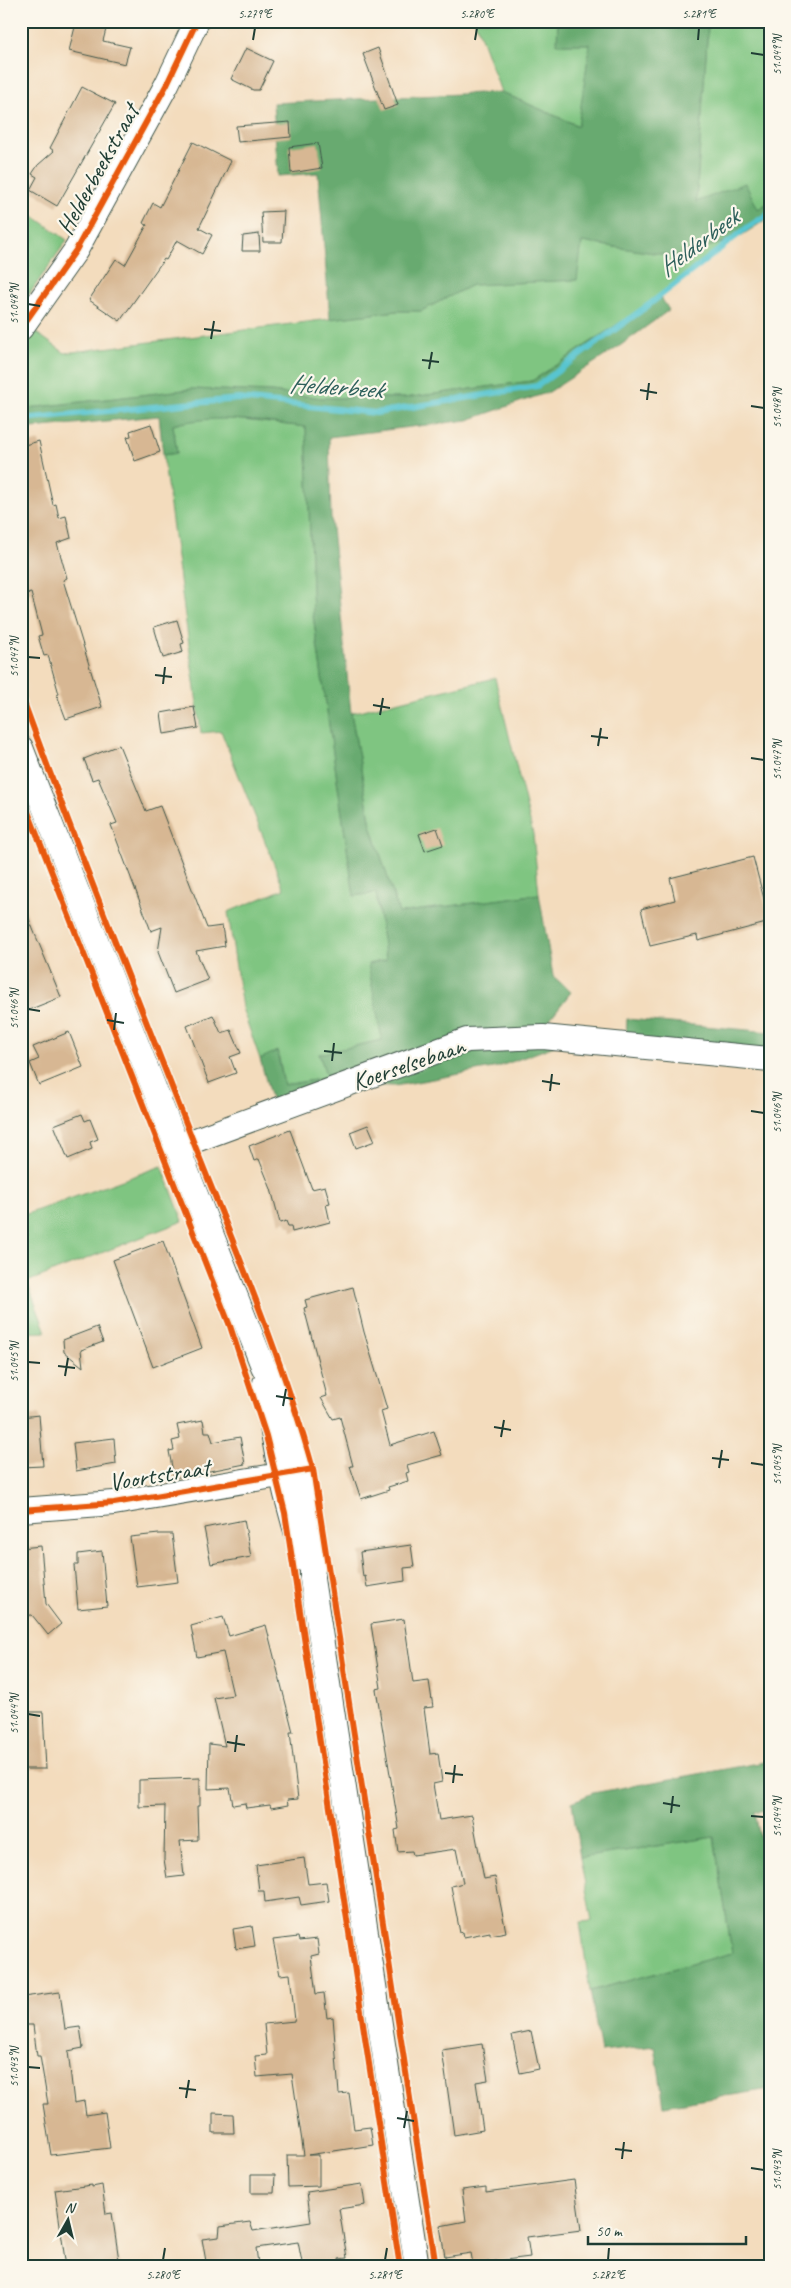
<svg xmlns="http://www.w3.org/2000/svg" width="791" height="2288" viewBox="0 0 791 2288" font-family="Caveat,sans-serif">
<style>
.green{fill:#7fc581;stroke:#4f815a}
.forest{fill:#67aa6f;stroke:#437452}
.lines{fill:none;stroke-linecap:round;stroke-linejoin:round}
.stream{stroke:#58c5d0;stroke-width:6}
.building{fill:#d7b793}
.minor-casing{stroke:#3f5549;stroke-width:26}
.minor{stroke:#fff;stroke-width:24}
.cycleway-casing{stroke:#fbf7ec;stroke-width:9}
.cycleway{stroke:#e8590c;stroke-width:6}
.ticks{fill:none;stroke:#1f3d34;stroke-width:2}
.labels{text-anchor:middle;stroke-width:4.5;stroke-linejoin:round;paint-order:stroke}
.street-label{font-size:25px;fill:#1f3d34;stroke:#fbf7ec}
.water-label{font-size:26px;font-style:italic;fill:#2d5f5b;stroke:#fbf7ec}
.neatline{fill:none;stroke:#1f3d34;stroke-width:2}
.ticks-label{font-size:12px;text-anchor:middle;fill:#1f3d34}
</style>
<rect width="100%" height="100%" fill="#fbf7ec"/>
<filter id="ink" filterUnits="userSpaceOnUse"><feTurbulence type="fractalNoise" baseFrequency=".02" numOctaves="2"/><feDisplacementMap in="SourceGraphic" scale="10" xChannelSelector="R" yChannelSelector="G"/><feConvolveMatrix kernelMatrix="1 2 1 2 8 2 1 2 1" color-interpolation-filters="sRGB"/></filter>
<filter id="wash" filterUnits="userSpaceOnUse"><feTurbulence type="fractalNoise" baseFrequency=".0096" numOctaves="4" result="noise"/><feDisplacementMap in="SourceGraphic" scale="20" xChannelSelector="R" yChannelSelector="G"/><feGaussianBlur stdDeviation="1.12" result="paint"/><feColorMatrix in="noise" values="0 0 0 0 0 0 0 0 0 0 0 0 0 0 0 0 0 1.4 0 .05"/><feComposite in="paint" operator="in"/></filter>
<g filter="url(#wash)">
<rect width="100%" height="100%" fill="#f3dcbd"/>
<!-- green -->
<path class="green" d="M475 21H558L557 44H590L579 126 501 92Z
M671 21H770V202L758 209 696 202 708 26 671 23Z
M21 207 67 240 21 306Z
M736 239 625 321 532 381 404 398H322L271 392 192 389 21 409V349L35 332 65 353 330 319 397 311H421L472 285 576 280 582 242 674 256Z
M198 418 233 419 306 427 313 615 354 896 376 893 386 960 369 964 382 1040 319 1054 328 1078 284 1085 278 1052 260 1059 242 1008 228 912 284 889 221 731 201 733 163 455 177 453 173 425Z
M495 678 533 834 539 894 399 913 371 825 351 713Z
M162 1166 183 1221 27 1282 46 1332 21 1333V1216Z
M714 1837 732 1953 590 1991 580 1922 592 1921 580 1858Z"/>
<!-- forest -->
<path class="forest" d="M558 21H671L672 23 708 25 696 202 745 183 758 209 770 202V217L736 239 674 256 582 242 577 280 472 285 421 311H397L330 319 318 173 278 176 273 103 501 92 578 126 590 44H557Z
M660 296 669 310 617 348 549 392 468 420 329 437 331 518 351 713 371 825 399 913 539 894 553 976 571 992 532 1042 557 1045 498 1067 395 1086 361 1085 273 1106 260 1059 277 1051 284 1085 327 1078 319 1054 382 1040 368 964 386 960 376 893 354 896 313 615 306 427C261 422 217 413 173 425L177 453 163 455 159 416 21 429V409L193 389 271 392 322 398H404L532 381Z
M627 1019 770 1032V1070L625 1053Z
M770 1761V1809L755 1812 770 1888V2089L664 2106 655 2046 601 2052 590 1991 732 1953 714 1837 580 1858 572 1802 593 1793Z"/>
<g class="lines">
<!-- stream -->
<path class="stream" d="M21 419 239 399 376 413 537 386 650 304 748 227 770 213"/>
</g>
<g id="blocks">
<!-- building -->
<path class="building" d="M87 21H108L103 41 130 47 125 64 69 51 76 23 86 25Z
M246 48 273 61 259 90H253L231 79Z
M378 48 398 105 384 110 363 54Z
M82 87 115 104 57 206 30 190 37 177 32 174 38 165 54 151 50 148Z
M290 122 291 137 238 142 236 126Z
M193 142 231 161 199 228 212 235 202 254 177 240 166 260 164 259 120 321 89 300 116 259 125 265 147 225 143 223 153 203 160 207Z
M318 143 322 168 291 173 289 147Z
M284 211 282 242H263L261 212Z
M259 234 260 251H242L243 236Z
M151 424 160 452 135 461 127 437 131 436 130 431Z
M39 441 53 505 56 504 59 518 66 516 71 538 57 543 67 578 63 580 102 707 66 719 57 695 59 694 48 655 44 656 38 636 42 635 31 593 26 594 21 574V446Z
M177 620 184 643 181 644 183 652 163 658 154 627Z
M194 707 198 728 164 734 161 713Z
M119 745 146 811 160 806 207 928 222 926 225 946 196 951 208 980 174 993 158 952 162 927 151 931 111 825 117 823 98 778 92 780 84 759Z
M437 828 443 845 425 851 419 834Z
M753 857 770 922 698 941 697 935 650 946 641 909 675 900 670 878Z
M21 900 61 997 21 1013Z
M213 1015 221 1033 231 1030 241 1053 230 1057 236 1073 209 1083 187 1026Z
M69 1032 83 1067 39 1085 30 1063 39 1059 33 1047Z
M82 1114 85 1121 90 1119 98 1139 90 1142 92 1149 68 1159 54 1125Z
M368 1125 375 1141 356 1148 350 1132Z
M290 1130 312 1189 325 1186 330 1203 326 1204 330 1222 292 1232 291 1226H288L286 1221 280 1223 271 1189 259 1159 254 1161 249 1146Z
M163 1241 202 1348 153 1367 113 1260Z
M353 1287 364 1332 387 1409 381 1411 390 1445 434 1431 442 1455 407 1465 409 1472 406 1473 408 1481 388 1487 389 1490 361 1499 350 1466H353L340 1417 333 1419 321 1398 327 1396 304 1308 307 1307 305 1300Z
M97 1327 103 1342 81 1350 83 1367 64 1352 63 1340Z
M39 1415 43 1466 21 1467V1417Z
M203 1420 205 1432H210L213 1442 240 1437 245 1464 174 1478 169 1451 174 1450 172 1441 180 1439 177 1425Z
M114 1438 116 1464 76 1471 73 1443Z
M244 1520 251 1557 211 1564 204 1528Z
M159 1534H172L178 1582 137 1587 130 1537Z
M411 1545 414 1567 404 1568 405 1581 367 1587 365 1576 363 1577 360 1552Z
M41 1546 46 1604 61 1624 48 1635 32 1615 21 1616V1548Z
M102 1551 107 1606 78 1609 74 1565H78V1554Z
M223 1617 229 1636 266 1625 293 1732H290L298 1799 287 1800 288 1805 271 1808 270 1805 246 1808 245 1803 233 1805 230 1788 208 1789 209 1744 225 1746 214 1698 233 1695 223 1652 197 1657 191 1626Z
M404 1619 413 1683 429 1681 433 1707 424 1708 430 1754 438 1753 442 1782 433 1784 439 1820 472 1815 484 1879 495 1877 506 1932 490 1935V1932L464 1937 463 1932 460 1933 451 1886 463 1883 456 1849 413 1855 412 1851 398 1852 395 1830 399 1829 376 1689 381 1688 371 1624Z
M21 1712H43L46 1769H21Z
M200 1778V1806H197L198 1840 180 1841 184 1876 167 1878 164 1859 165 1806 139 1807V1780Z
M304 1858 308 1884 326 1882 329 1901 301 1905 299 1897 265 1902 264 1891H259L256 1865Z
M252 1926 255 1946 236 1949 233 1929Z
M298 1937 299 1941 317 1939 319 1954 311 1956 316 1994 324 1993 327 2018 333 2017 339 2094 349 2093 354 2129 370 2127 373 2145 308 2155H319V2186L288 2187 287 2155H304L292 2074 257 2077 255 2056 267 2055 264 2024 295 2021 290 1974 280 1975 273 1940Z
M60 1992 65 2029 80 2027 83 2048 68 2051 74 2103 84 2101 86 2115 105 2112 110 2148 51 2155 43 2104H48L40 2056H37L33 2025H26L23 1997Z
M531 2031 539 2069 520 2073 512 2035Z
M482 2044 488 2080 476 2082 483 2130 454 2135 442 2050Z
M213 2113 233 2114 234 2133H213Z
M251 2175H275L274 2193H251Z
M574 2180 581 2230 527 2237 530 2257 473 2264 471 2253 445 2257 440 2226 466 2221 462 2190 486 2187V2192Z
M362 2184 365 2205 339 2209 347 2258 339 2259 340 2267H303L298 2242 256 2248 258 2264 240 2267H207L202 2239 219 2237 220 2226 250 2222 253 2231 311 2222 307 2192Z
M92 2185V2187L102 2185 106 2214 112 2213 120 2267H66L55 2190Z"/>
</g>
</g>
<g filter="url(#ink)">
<use href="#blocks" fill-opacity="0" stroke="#3f5549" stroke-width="1"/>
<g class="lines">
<defs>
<path id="minor" d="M21 328 76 250 167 84 197 21
M21 748 263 1366 285 1409 303 1471 312 1528V1579L417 2267
M176 1146 193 1141 467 1040 543 1037 770 1059
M265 1383C273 1442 286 1503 305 1560
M21 1510 114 1503 303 1471"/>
</defs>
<!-- minor casing -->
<use href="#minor" class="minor-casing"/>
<!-- minor -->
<use href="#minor" class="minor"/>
<defs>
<path id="cycleway" d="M21 328 76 250 167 84 197 21
M21 694C75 844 135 992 193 1141 236 1250 282 1357 313 1469L436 2267
M21 794 230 1326 266 1436 285 1513 400 2267
M21 1510 114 1503 313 1469"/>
</defs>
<!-- cycleway casing -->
<use href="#cycleway" class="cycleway-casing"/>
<!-- cycleway -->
<use href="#cycleway" class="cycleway"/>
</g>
</g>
<!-- ticks -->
<path class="ticks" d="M253 40 255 28M475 40 477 28M698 40 699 28M751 53 764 55M28 304 40 306M204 329 221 331M211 339 214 321M422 360 439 362M429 369 432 352M640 390 657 393M647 400 649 383M751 406 764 408M28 657 40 658M155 675 172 677M163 684 165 667M373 705 390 708M380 715 383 698M591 736 608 738M598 746 601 728M751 758 764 760M28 1009 40 1011M107 1020 124 1023M114 1030 116 1013M324 1051 342 1053M332 1061 334 1043M542 1081 560 1084M550 1091 552 1074M751 1111 764 1113M28 1362 40 1363M58 1366 75 1368M65 1376 68 1358M276 1396 293 1399M283 1406 286 1389M494 1427 511 1430M501 1437 504 1420M712 1458 729 1460M751 1463 764 1465M719 1468 722 1450M28 1714 40 1716M227 1742 245 1745M235 1752 237 1735M445 1773 463 1775M453 1783 455 1765M663 1803 680 1806M671 1813 673 1796M751 1816 764 1817M28 2067 40 2068M179 2088 196 2090M186 2098 189 2080M397 2118 414 2121M404 2128 407 2111M615 2149 632 2151M622 2159 624 2142M751 2168 764 2170M163 2260 165 2248M385 2260 387 2248M608 2260 609 2248"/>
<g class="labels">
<!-- street labels -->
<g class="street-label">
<text transform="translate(97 169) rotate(-61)" y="9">Helderbeekstraat</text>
<text transform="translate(408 1063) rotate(-19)" y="9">Koerselsebaan</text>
<text transform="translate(159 1474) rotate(-9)" y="9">Voortstraat</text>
</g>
<!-- water labels -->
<g class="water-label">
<text transform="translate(698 242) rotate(-37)" y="9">Helderbeek</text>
<text transform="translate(336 386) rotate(4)" y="9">Helderbeek</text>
</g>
</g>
<!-- margin -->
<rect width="791" height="2288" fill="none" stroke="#fbf7ec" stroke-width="55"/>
<!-- north arrow -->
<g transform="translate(68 2220) rotate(8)" stroke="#fbf7ec" stroke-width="4" paint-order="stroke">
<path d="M0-4L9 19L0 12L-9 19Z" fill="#1f3d34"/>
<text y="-8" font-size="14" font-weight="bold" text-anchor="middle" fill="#1f3d34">N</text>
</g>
<!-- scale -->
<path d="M588 2236v8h158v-8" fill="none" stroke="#1f3d34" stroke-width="2.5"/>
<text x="596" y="2236" font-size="15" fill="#1f3d34" stroke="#fbf7ec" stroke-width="4" paint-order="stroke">50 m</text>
<rect x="28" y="28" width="736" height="2232" class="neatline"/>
<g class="ticks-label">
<text x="255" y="18">5.279°E</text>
<text x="477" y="18">5.280°E</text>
<text x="699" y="18">5.281°E</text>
<text transform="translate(777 55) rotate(-90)" y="4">51.049°N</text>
<text transform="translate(14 304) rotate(-90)" y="4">51.048°N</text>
<text transform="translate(777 408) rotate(-90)" y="4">51.048°N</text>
<text transform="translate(14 657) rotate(-90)" y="4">51.047°N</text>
<text transform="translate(777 760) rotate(-90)" y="4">51.047°N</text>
<text transform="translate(14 1009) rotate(-90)" y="4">51.046°N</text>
<text transform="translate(777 1113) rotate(-90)" y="4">51.046°N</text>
<text transform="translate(14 1362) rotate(-90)" y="4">51.045°N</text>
<text transform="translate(777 1465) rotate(-90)" y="4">51.045°N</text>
<text transform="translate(14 1714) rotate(-90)" y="4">51.044°N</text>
<text transform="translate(777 1817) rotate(-90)" y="4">51.044°N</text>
<text transform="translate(14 2067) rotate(-90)" y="4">51.043°N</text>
<text transform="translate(777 2170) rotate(-90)" y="4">51.043°N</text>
<text x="163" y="2279">5.280°E</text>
<text x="385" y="2279">5.281°E</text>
<text x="608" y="2279">5.282°E</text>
</g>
</svg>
